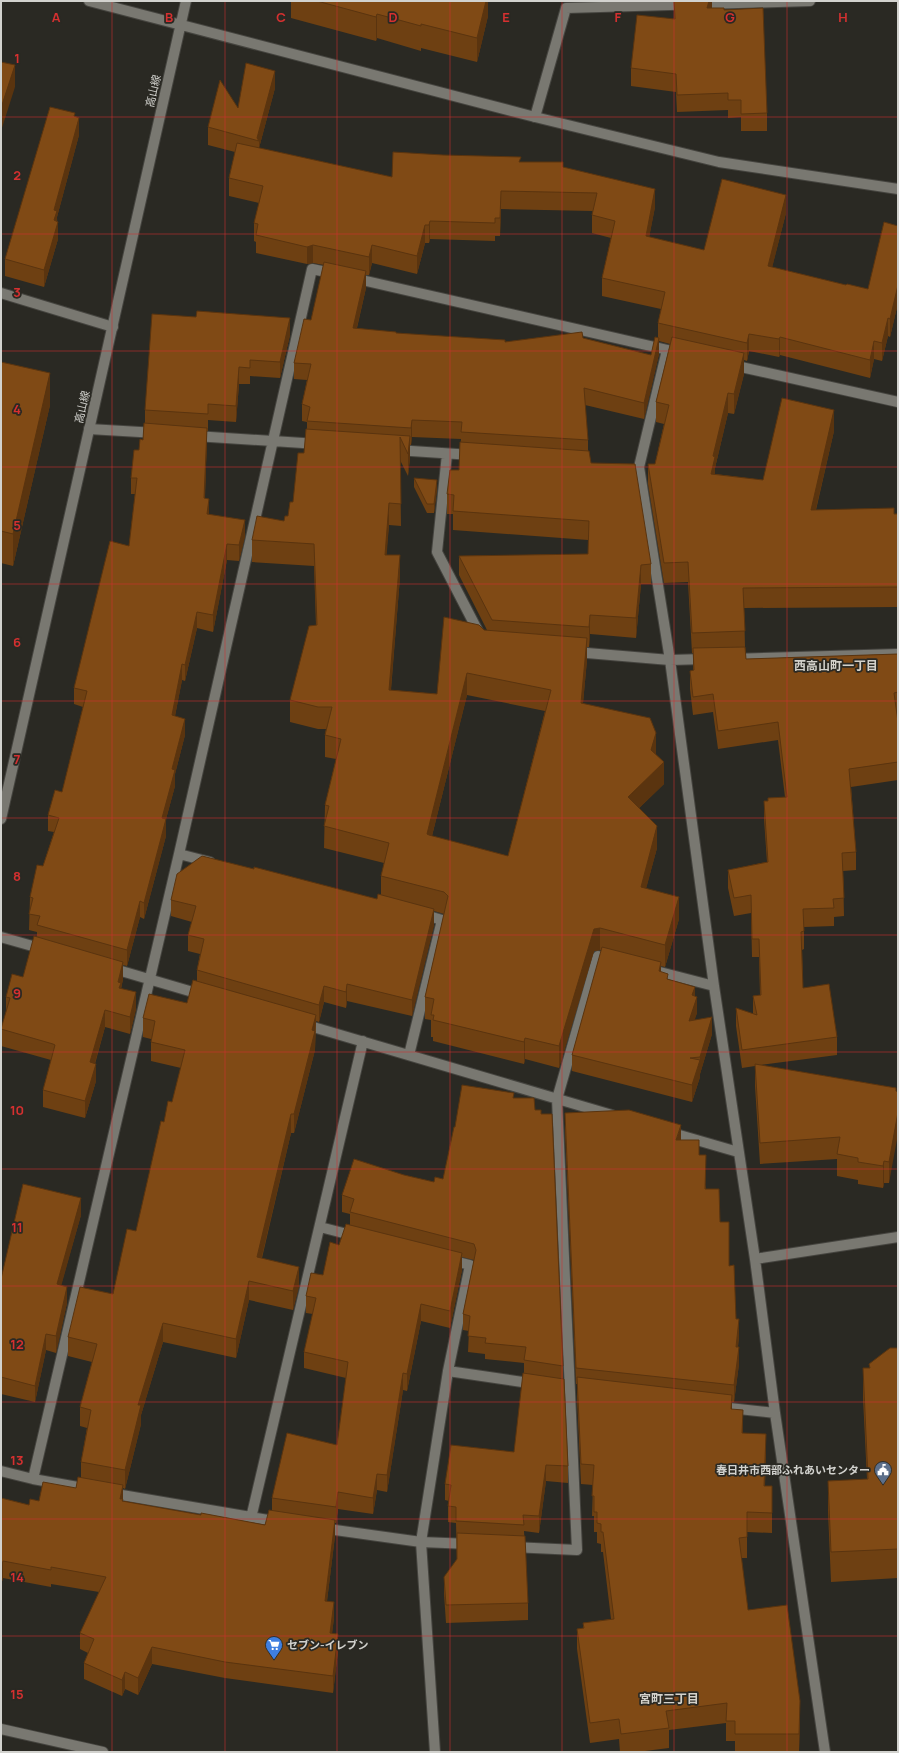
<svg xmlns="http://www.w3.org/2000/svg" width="899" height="1753" viewBox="0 0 899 1753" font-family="Manrope,'Noto Sans JP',sans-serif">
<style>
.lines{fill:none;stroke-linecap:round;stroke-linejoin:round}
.minor-casing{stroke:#45443f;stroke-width:12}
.tertiary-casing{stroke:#45443f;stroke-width:12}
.minor{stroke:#797871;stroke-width:10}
.tertiary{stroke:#797871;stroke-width:10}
.wall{fill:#6e4012;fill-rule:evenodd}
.shaded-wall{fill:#5a340f}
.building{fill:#804a15;stroke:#5a340f;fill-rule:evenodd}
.grid{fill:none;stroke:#d63030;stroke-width:1;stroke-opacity:0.55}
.labels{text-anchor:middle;stroke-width:3.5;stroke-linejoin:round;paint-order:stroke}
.street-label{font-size:11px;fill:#d2d2ce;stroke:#2a2923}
.poi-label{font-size:11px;font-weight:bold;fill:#d2d2ce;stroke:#2a2923;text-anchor:end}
.neighbourhood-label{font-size:12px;font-weight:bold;fill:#d3d1ca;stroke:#2a2923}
.grid-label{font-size:13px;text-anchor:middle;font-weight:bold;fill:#d63030;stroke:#2a2923;stroke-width:3.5;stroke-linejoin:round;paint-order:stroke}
</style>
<rect width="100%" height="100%" fill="#2a2923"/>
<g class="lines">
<defs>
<path id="minor" d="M535 117 566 8 810 1
M353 278 681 353
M1 293 113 327
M667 350 639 467 670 660 714 986 755 1259 775 1413 825 1752
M732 365 898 402
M89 429 157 433
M195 436 318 444
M396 450 472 455
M447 454 437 552 480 635
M575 652 670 660 705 659
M733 659 898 654
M179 854 210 862
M1 937 43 949
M111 968 203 995
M656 971 714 986
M303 1024 612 1115
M409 1055 442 920 422 914
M669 1132 738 1152
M320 1227 355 1236
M755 1259 898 1237
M448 1371 536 1384
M720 1407 775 1413
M1 1471 33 1479 89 1489
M33 1479 179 854 312 269 336 274
M110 1493 280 1522
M251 1518 363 1041
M321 1528 421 1542 470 1544
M512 1547 577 1550 557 1099 598 956 613 960
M435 1752 421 1542 448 1371 470 1265 450 1260"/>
<path id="tertiary" d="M89 1 535 117 719 162 898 189
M1 819 186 1
M1 1729 103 1752"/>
</defs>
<!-- minor casing -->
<use href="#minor" class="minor-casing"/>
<!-- tertiary casing -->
<use href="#tertiary" class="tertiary-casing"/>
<!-- minor -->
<use href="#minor" class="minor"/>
<!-- tertiary -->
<use href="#tertiary" class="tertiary"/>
</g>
<!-- wall -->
<path class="wall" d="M291 1H488V16L477 62 421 48V51L377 38 376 41 291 18Z
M674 1H712V8L724 10 767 113V131H741V117L728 118V110L677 112 676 92 631 86V68L674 19Z
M275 88 259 148 392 177 521 162 563 167 655 207 649 237 704 250 786 213 772 267 846 285 868 289 898 226V303L890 337 888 336 882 361 874 359 870 378 780 355 779 357 749 351 747 361 744 360V374L734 414 728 413 715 468V474L763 480 834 431 816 510 898 514V607L744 608 745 647 746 659 898 654V710H896L898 722V780L851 787 856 852V870L843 871 844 916 834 917V926L804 927V949L802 950 803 988 837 1037V1055L761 1065 896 1088 889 1183H884L883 1188 858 1184V1180L837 1176V1159L760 1164 755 1086V1066L742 1068 736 1026V1008L753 1014V996L760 995 759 957H752L751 913 734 916 728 888V870L767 862 764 819V801H768L785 797 778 740 718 749 713 712 693 715 690 689V671H693V653H692L688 582 664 583 648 484V464H655L664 424 656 422V402L670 344 659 341V354L644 419 585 405 588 440V451L591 463 651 564V584H641L636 638 590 634 589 647H587V660L583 703 656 755 664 784 639 808 657 848 646 888 679 919 665 967 661 966V972L668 979 695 996 697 1013 694 1020 712 1034 700 1074V1077L692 1102 572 1071V1055L602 950H600L594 951 559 1068 525 1059 524 1064 433 1041V1037H431V1020L425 1019V997L444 914 434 911V925L412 1016 347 1001 346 1008 324 1002 319 1022 316 1021 315 1050 294 1133H291L262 1258 299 1286 293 1310 249 1300 236 1358 163 1342 141 1415V1424L125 1489 123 1488V1501L201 1515 265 1525 272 1511V1498L337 1445 346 1378 304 1368V1352L313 1314 306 1313V1296L323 1275 350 1225V1214L342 1212V1195L404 1175 434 1182 443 1179 455 1127 514 1098 535 1110 541 1114 563 1366V1379L568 1466V1483L546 1481 539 1533 524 1531 528 1603V1620L446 1623 444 1594V1577L457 1560 456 1523 448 1522V1506L449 1501 445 1500V1484L514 1452 524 1373V1363L485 1359V1354L468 1352 469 1331 463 1330V1314L474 1260 462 1257V1270L450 1328 421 1321 407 1391 403 1390 387 1492 377 1490 373 1514 338 1509 336 1523H335V1536L327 1601 334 1618 332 1633 338 1651 333 1693 225 1678 152 1664 138 1695 125 1689 122 1696 84 1679V1663L88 1653 80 1649V1633L99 1592 51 1584V1587L3 1578 1 1585V1498L29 1505 76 1488 81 1477V1462L87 1428 80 1426V1407L92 1362 68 1356V1337L113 1294 136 1231 164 1122 172 1102 181 1068 151 1061V1039L143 1037V1018L187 1003 197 981V970L200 954 188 951V935L192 922 171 916V900L254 869 377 899 381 895V876L384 863 324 848 325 805 336 759 325 757V735L326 729H318L290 722V700L316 626 314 566 252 562V540L284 521 288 516 293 502 304 453 307 429V422L302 421V404L307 380 294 379V363L311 320 324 265 313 263 307 264 256 253V242L254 241V223L259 203 229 196V178L235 152 208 145V127L238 108ZM501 209 593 211 592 215V233L611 238 602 278V296L661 309 658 323V338L651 355 583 338 505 342 396 333 357 328 366 288V275H369L372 263 417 274 425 243H429L430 239 495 241V236H500ZM412 437 461 439 459 470 447 494V514H453V530L588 540V554L459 556V575L487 630 437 694 391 690 400 577 386 555 389 525 401 526 400 460 408 476 410 458V445H411ZM467 695 545 711 508 856 432 836Z
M75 117 79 135 57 217 58 239 44 287 5 276V259Z
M290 335 280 378 250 376V384H239L236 422 208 420V431H207L205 498 209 514 245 536 239 561 227 560 213 632 197 628 185 681 182 680 175 716 185 735 175 774V786L166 819V836L144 919 140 917 127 966 123 965V979L121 989 136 1009 130 1034 105 1027 95 1064 96 1081 85 1118 43 1107V1090L51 1060 1 1046V1029L6 1012V997L23 977 37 937V932L29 930 30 897 43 866 54 832 48 831V815L62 792 83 707 74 704V688L129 546 135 494H131V478L139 450 143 440 145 423V410Z
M1 362 50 405 13 566 1 563Z
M414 478 437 489 434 513H427L414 487Z
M565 1113 681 1140 699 1155 706 1189 720 1222 729 1266 736 1319 739 1336 738 1347 739 1364 734 1402H732V1409L743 1433 766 1454 765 1486H772V1533L747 1532V1558H741L748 1610 800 1721 799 1752H735V1741H726V1723L669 1730V1748L637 1752H620L619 1739 590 1743 577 1649V1629L583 1628V1623L611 1619 603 1552H601V1544L597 1543V1532H594V1516H592L593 1485 581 1484 577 1397V1384H576L565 1130Z
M81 1215 61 1285 67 1303 56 1353 46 1350 35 1402 1 1394V1279Z
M898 1348V1578L831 1582 828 1511V1481L867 1479 863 1398V1368H869Z"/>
<!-- shaded-wall -->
<path class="shaded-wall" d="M486 1H488V16L477 62V38Z
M709 1H712V10L707 8Z
M377 14V38L376 41V17Z
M15 65V87L1 131V108Z
M275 71V88L259 148V141L257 138Z
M79 118V135L57 217V228L58 222V239L44 287V270L54 210Z
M655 189V207L646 254V236Z
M501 191V209L500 236V218Z
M786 195V213L768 284V266Z
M430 221V239L429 243V225Z
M425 225V243L417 274V256Z
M313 245V263L307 264V247Z
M372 245V263L369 275V257Z
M366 271V288L353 344V328Z
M898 285V303L890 337V319Z
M290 318V335L280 378V362Z
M888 318V336L882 361V343Z
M749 334V351L747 361V343Z
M780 337V355L779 357V339Z
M659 338V354L644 419V403Z
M874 341V359L870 378V360Z
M744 353V374L734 414V394Z
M239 367V384L236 422V406Z
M50 373V405L13 566V534Z
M728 393V413L715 468V477L711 474 713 456Z
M834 410V431L811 530V510Z
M412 420V437L411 445V428Z
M207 428V444L204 515V498Z
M410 436V458L408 476V454Z
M437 480V489L434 513V504Z
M209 499V515L207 514Z
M389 503V525L385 577V555Z
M245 520V536L239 561V545Z
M227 544V560L213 632V615Z
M400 555V577L389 712V690Z
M641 565V584L636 638V618Z
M197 612V628L185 681V665Z
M590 615V634L589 647V627Z
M587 638V660L581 724V703Z
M182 664V680L172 731V715Z
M467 673V695L427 856V834Z
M185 719V735L175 774V786L162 834V818L172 769Z
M656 733V755L651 750Z
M664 762V784L628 819V797Z
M166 819V836L144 919V903Z
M657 826V848L641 908V887Z
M679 897V919L665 967V945Z
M140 901V917L127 966V950Z
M434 909V925L412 1016V1000Z
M600 928V950L594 951 559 1068V1046L594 929Z
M123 962V979L121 989V1000L118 982Z
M661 962V979L659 971Z
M347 984V1001L346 1008V992Z
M324 986V1002L319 1022V1005Z
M695 987V1003L697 997V1013L689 1038V1021L692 995Z
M136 992V1009L130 1034V1017Z
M105 1010V1027L90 1080V1062Z
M316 1015 315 1050 294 1133V1114L312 1030Z
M712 1017V1034L700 1074V1057Z
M525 1038V1059L524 1064V1042Z
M700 1060V1077L692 1102V1085Z
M96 1064V1081L85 1118V1101Z
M898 1112V1134L889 1183V1162Z
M291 1114V1133L257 1277V1257Z
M681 1125V1142L676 1140Z
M884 1161V1183L883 1188V1166Z
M81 1198V1215L57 1301V1284Z
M462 1253V1270L450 1328V1311Z
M299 1267V1286L293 1310V1291Z
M249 1281V1300L236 1358V1339Z
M67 1287V1303L56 1353V1336Z
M421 1304V1321L407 1391V1374Z
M739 1319V1336L736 1364V1347Z
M163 1323V1342L141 1415V1424L125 1489V1470L138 1405Z
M46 1334V1350L35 1402V1386Z
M739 1347V1364L734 1402V1385Z
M403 1373V1390L387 1492V1475Z
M732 1395V1415L731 1409Z
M743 1410V1430L742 1453V1433Z
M766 1434V1454L764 1506V1486Z
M546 1465V1481L539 1533V1516Z
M377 1474V1490L373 1514V1498Z
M123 1485V1516L120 1499Z
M338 1492V1509L336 1523V1507Z
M335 1520V1536L325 1617V1601Z
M3 1561V1578L1 1585V1569Z
M334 1602V1618L330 1650V1633Z
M338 1634V1651L333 1693V1676Z
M152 1647V1664L138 1695V1678Z
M125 1672V1689L122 1696V1680Z
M800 1701V1721L799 1752V1734Z"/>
<!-- building -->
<path class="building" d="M317 1H486L477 38 421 24V26L377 14 376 17Z
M674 1H709L707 8H724V10L763 8 767 113 741 114V100H728V93L677 95 676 74 631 68 637 15 675 19Z
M1 62 15 65 1 108Z
M246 63 275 71 257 138 259 141 208 127 220 80 238 108Z
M50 107 75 113 74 116 79 118 54 210 57 211 54 220 58 222 44 270 5 259Z
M237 143 392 177 393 152 443 155 521 157 519 162H563V167L655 189 646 236 704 250 722 179 786 195 768 266 846 285 847 284 868 289 884 222 898 226V285L890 319 888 318 882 343 874 341 870 360 780 337 779 339 749 334 747 343 658 323 665 292 602 278 615 221 592 215 597 193 501 191 500 218H495V223L430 221 429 225H425L417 256 372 245 369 257 313 245 307 247 256 235 258 224 254 223 263 186 229 178Z
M324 262 366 271 353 328 396 332V333L505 340V342L582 332 583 338 651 355 655 337 659 338 644 403 584 388 588 440 461 432 462 422 412 420 411 428 307 421 310 407 302 404 311 364 294 363 304 319 311 320Z
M197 311 290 318 280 362 250 360V368L239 367 236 406 208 404V414L145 410 152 314 196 317Z
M672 337 744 353 734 394 728 393 713 456 715 457 711 474 763 480 782 398 834 410 811 510 894 508V514H898V587L743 588 745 631 692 633 688 562 664 563 648 464H655L669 405 656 402Z
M1 362 50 373 13 534 1 531Z
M144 423 207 428 204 498 209 499 207 514 245 520 239 545 227 544 213 615 197 612 185 665 182 664 172 715 185 719 172 769 175 770 162 818 166 819 144 903 140 901 127 950 37 925 40 916 29 914 33 898 30 897 37 865 43 866 59 818 48 815 55 790 62 792 87 691 74 688 110 541 129 546 137 478H131L134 450H139L140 439 143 440Z
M306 429 410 436 408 454 400 437 401 504 389 503 385 555H400L389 690 437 694 444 617 479 625 484 630 587 638 581 703 650 718 656 733 651 750 664 762 628 797 657 826 641 887 679 897 665 945 600 928 594 929 559 1046 525 1038 524 1042 433 1020 434 1015H431L434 999 425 997 448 896 444 892 381 876 389 843 324 826 329 806 325 805 341 739 325 735 332 707H318L290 700 309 626 317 625 314 544 252 540 257 516 284 521 285 516H288L290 502H293L298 453H304ZM467 673 551 690 508 856 429 835 427 834Z
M460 442 589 451 591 463 635 464 651 564 641 565 636 618 590 615 589 627 492 620 459 556 588 554 589 521 453 511 454 495 447 494 450 470H459Z
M414 478 437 480 434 504H427Z
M745 647 746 659 898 654V692L894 693 898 722V762L849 769 856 852 842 853 844 898 833 899 834 908 803 909 804 931 801 932 803 988 829 984 837 1037 742 1050 736 1008 757 1015 753 996 761 995 759 939H752L751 895 734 898 728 870 768 862 764 801H768V798L787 797 778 722 718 731 713 694 693 697 690 671 694 670 693 648Z
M202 856 254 869V867L377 899 378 894 434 909 412 1000 347 984 346 992 324 986 319 1005 197 970 204 939 188 935 196 906 171 900 177 874Z
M34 936 123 962 118 982 121 983 119 988 136 992 130 1017 105 1010 90 1062 96 1064 85 1101 43 1090 55 1045 53 1044 1 1029 10 998 6 997 12 974 23 977Z
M602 947 661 962 659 971 668 974 667 979 695 987 692 995 697 997 689 1021 712 1017 700 1057 690 1058 700 1060 692 1085 572 1055Z
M193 980 316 1015 312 1030 315 1031 294 1114H291L257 1257 299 1267 293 1291 249 1281 236 1339 163 1323 138 1405H141L125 1470 81 1462 91 1410 80 1407 97 1344 68 1337 80 1287 113 1294 127 1229 136 1231 161 1121 164 1122 168 1101 172 1102 185 1050 151 1042 155 1021 143 1018 149 994 187 1003Z
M755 1064 896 1088V1091L898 1092V1112L889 1162 884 1161 883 1166 858 1162V1158L837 1154 840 1137 760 1143Z
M462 1085 514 1093 513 1098H534L535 1110H541V1114H552L563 1366 524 1360 526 1347 485 1343 486 1338 468 1336 470 1316 463 1314 476 1250 474 1244 350 1212 354 1199 342 1195 354 1159 404 1175 434 1182 435 1177 443 1179 454 1127H455Z
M629 1110 681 1125 676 1140H699V1155H706L705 1189H719L720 1222H729V1266L734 1265 736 1319H739L736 1347H739L734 1385 576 1368 565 1113Z
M23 1184 81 1198 57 1284 67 1287 56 1336 46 1334 35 1386 1 1377V1279Z
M346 1224 462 1253 450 1311 421 1304 407 1374 403 1373 387 1475 377 1474 373 1498 338 1492 336 1507 272 1498 287 1433 337 1445 348 1362 304 1352 316 1298 306 1296 311 1273 323 1275 330 1242 339 1245Z
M890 1348H898V1549L831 1552 828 1481 868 1479 863 1368H870L869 1364Z
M523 1373 564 1379 568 1466 546 1465 539 1516 523 1515 524 1525 456 1521V1507L448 1506 451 1485 445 1484 451 1445 514 1452Z
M577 1377 732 1395 731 1409 743 1410 742 1433 766 1434 764 1486H772V1513L747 1512V1537L739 1538 748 1610 787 1605 800 1701 799 1734H735V1721H726L727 1703 666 1711 669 1728 621 1734 619 1719 590 1723 577 1629 584 1628 583 1623 614 1619 603 1532H601V1524L597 1523V1512H594V1496H592L594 1465 581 1464Z
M78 1477 123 1485 120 1499H123L122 1501 201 1515V1513L265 1525 269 1510 335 1520 325 1601 334 1602 330 1633 338 1634 333 1676 225 1662 152 1647 138 1678 125 1672 122 1680 84 1663 94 1639 80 1633 106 1577 51 1567V1570L3 1561 1 1569V1498L29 1505 30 1499 39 1501 43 1482 76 1488Z
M457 1533 525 1536 528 1603 446 1605 444 1577 457 1559Z"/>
<!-- grid -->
<path class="grid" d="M112 1V1752M225 1V1752M337 1V1752M450 1V1752M562 1V1752M674 1V1752M787 1V1752M1 117H898M1 234H898M1 351H898M1 467H898M1 584H898M1 701H898M1 818H898M1 935H898M1 1052H898M1 1169H898M1 1286H898M1 1402H898M1 1519H898M1 1636H898"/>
<!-- icons -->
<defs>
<symbol id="civic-pin" viewBox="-11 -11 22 30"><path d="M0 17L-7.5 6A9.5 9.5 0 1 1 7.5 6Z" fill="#5c6f8a" stroke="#2a2923"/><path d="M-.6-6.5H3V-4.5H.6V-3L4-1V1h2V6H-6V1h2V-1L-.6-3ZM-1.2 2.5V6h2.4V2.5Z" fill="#fff"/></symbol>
<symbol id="supermarket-pin" viewBox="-11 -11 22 30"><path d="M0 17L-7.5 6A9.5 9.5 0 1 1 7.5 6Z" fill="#3f7fe0" stroke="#2a2923"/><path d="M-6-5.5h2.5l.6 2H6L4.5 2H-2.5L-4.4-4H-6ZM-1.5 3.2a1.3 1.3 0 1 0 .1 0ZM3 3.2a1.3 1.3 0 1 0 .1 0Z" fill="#fff"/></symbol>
</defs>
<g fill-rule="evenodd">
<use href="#civic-pin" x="873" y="1460" width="20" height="27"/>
<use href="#supermarket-pin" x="264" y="1635" width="20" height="27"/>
</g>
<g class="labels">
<!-- street labels -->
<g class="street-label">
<text transform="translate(153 91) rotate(-77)" y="4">高山線</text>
<text transform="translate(82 407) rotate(-77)" y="4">高山線</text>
</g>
<!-- poi labels -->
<g class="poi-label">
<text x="870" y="1474">春日井市西部ふれあいセンター</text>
<text x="287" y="1649" text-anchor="start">セブン-イレブン</text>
</g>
<!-- neighbourhood labels -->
<g class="neighbourhood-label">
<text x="836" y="670">西高山町一丁目</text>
<text x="669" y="1703">宮町三丁目</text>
</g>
</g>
<g class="grid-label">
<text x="56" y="22">A</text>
<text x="169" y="22">B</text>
<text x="281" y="22">C</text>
<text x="393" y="22">D</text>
<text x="506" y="22">E</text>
<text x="618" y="22">F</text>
<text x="730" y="22">G</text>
<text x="843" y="22">H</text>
<text x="17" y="63">1</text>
<text x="17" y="180">2</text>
<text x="17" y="297">3</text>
<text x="17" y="414">4</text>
<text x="17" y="530">5</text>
<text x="17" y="647">6</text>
<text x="17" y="764">7</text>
<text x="17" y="881">8</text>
<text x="17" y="998">9</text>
<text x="17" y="1115">10</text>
<text x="17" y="1232">11</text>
<text x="17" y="1349">12</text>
<text x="17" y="1465">13</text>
<text x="17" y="1582">14</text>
<text x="17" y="1699">15</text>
</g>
<!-- border -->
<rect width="899" height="1753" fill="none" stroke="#d2d2ce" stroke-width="4"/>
</svg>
